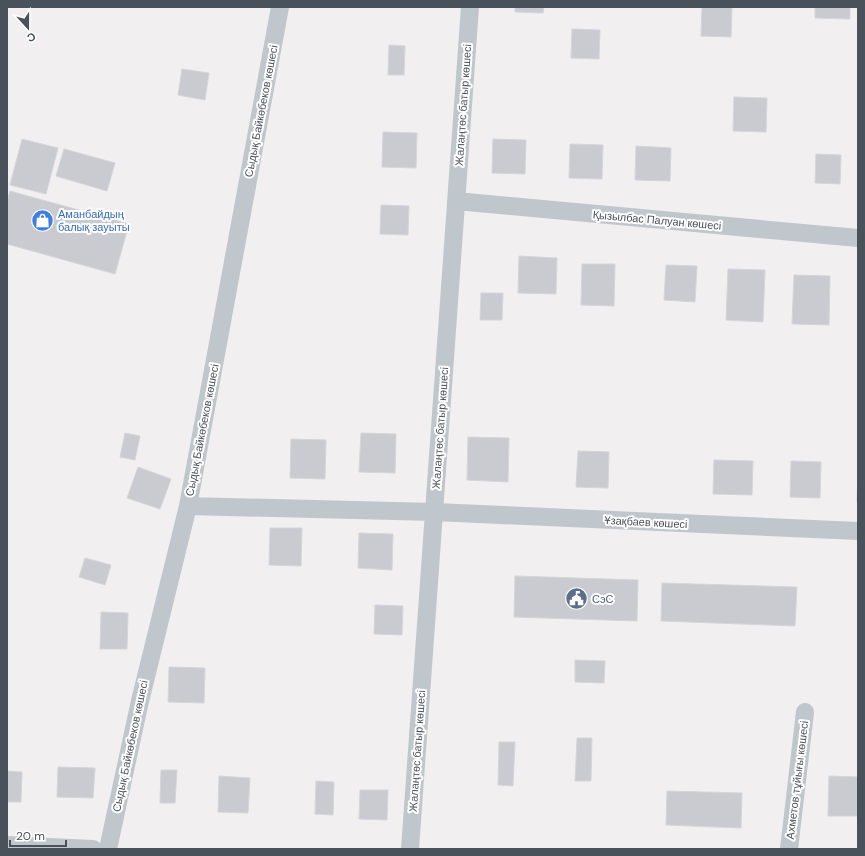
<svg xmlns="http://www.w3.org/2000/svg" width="865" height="856" viewBox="0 0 865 856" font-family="'DM Sans',sans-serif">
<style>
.building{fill:#cacbd1;stroke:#d4d5da}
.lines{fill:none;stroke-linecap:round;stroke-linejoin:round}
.minor{stroke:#bfc6cc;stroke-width:18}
.labels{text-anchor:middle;stroke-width:4;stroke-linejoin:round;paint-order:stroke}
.street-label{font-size:11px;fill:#49515a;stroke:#fff}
.shop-label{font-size:11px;fill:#366cbe;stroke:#fff;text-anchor:start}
.service-label{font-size:11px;fill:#4e5e75;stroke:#fff;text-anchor:start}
</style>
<rect width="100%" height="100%" fill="#f1efef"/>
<!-- building -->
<path class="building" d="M515 7H544L543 13 515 12Z
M702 7H732L731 37 701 36Z
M815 7H850V19L815 18Z
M572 29 600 30 599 59 571 58Z
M389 45 405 46 404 75H388Z
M182 69 209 73 205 100 178 95Z
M734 97 767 98 766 132 733 131Z
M383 132 417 133 416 168 382 167Z
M22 139 58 148 46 194 10 185Z
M493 139 526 140 525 174 492 173Z
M570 144 603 145 602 179 569 178Z
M636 146 671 148 670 181 635 180Z
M64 149 115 163 107 191 56 176Z
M816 154 841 155 840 184 815 183Z
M10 191 129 224 115 274 7 244V202Z
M381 205 409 206 408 235 380 234Z
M519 256 557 258 556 294 518 293Z
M582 264H615L614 306 581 305Z
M666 265 697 266 695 302 664 300Z
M728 269 765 270 763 322 726 320Z
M794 275 830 276 829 325 792 324Z
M481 293H503L502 320H480Z
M125 433 140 436 135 460 120 457Z
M361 433 396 434 395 473 359 472Z
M468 437 509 438 508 482 467 480Z
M291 439 326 440 325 479 290 478Z
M578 451 609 452 608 488 576 487Z
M714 460 753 461 752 495 713 494Z
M791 461 821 462 820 498 790 497Z
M138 467 171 479 160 509 127 498Z
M858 471V502H857Z
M270 528H302L301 566 269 565Z
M359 533 393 534 392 570 358 568Z
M85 558 111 565 105 585 79 577Z
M515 576 638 580 637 621 514 617Z
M662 583 797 587 795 626 661 621Z
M375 605 403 606 402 635 374 634Z
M101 612 128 613 127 649H100Z
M575 660 605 661 604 683 575 682Z
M169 667 205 668 204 703 168 702Z
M577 738H592L591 781H575Z
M499 742H515L513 786 498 785Z
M58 767 95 768 93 798 57 797Z
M161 770H177L175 803H160Z
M7 771 22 772 21 802H7Z
M219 776 250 778 248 813 218 812Z
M829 776 858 777V816H828Z
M316 781 334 782 333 815 315 814Z
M360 790H388L387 820 359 819Z
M667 791 742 793 741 828 666 825Z"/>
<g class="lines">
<!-- minor -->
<path class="minor" d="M456 201 858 238
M188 506 435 512 858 531
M7 845 93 849
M108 849 140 701 188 506 280 7
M410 849 470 7
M789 849 805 712"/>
</g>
<!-- icons -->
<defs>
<symbol id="shop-disc" viewBox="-11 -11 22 22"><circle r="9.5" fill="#3f7fe0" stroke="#fff"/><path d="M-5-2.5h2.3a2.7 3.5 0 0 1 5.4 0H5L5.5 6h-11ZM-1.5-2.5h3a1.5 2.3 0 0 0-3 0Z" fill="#fff"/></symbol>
<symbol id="civic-disc" viewBox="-11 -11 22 22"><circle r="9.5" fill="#5c6f8a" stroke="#fff"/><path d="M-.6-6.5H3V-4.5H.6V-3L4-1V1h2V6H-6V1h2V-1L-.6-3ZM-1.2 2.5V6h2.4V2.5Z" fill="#fff"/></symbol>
</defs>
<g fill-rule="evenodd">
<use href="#shop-disc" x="30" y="208" width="25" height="25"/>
<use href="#civic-disc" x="564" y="586" width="25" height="25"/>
</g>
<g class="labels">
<!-- street labels -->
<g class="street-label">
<text transform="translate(463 105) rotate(-86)" y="4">Жалаңтөс батыр көшесі</text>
<text transform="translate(261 111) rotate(-79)" y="4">Сыдық Байкөбеков көшесі</text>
<text transform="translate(657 220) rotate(5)" y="4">Қызылбас Палуан көшесі</text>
<text transform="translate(440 428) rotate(-86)" y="4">Жалаңтөс батыр көшесі</text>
<text transform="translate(202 430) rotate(-79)" y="4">Сыдық Байкөбеков көшесі</text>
<text transform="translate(646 522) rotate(3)" y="4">Ұзақбаев көшесі</text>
<text transform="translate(130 746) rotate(-78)" y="4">Сыдық Байкөбеков көшесі</text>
<text transform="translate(417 751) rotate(-86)" y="4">Жалаңтөс батыр көшесі</text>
<text transform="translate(797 780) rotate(-83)" y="4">Ахметов тұйығы көшесі</text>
</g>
<!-- shop labels -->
<g class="shop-label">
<text x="58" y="218">Аманбайдың<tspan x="58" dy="13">балық зауыты</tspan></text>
</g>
<!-- service labels -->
<g class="service-label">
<text x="592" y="603">СэС</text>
</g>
</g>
<!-- border -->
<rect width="865" height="856" fill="none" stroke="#49515a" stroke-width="16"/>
<!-- north arrow -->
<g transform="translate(28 28) rotate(159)" stroke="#ffffff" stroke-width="3" paint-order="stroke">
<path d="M0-3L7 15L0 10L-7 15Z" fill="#49515a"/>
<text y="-6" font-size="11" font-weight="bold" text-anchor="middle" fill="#49515a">С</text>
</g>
<!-- scale -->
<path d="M10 840v6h56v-6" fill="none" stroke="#49515a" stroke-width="2"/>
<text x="16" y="840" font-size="12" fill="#49515a" stroke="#ffffff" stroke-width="3" paint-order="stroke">20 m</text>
</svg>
